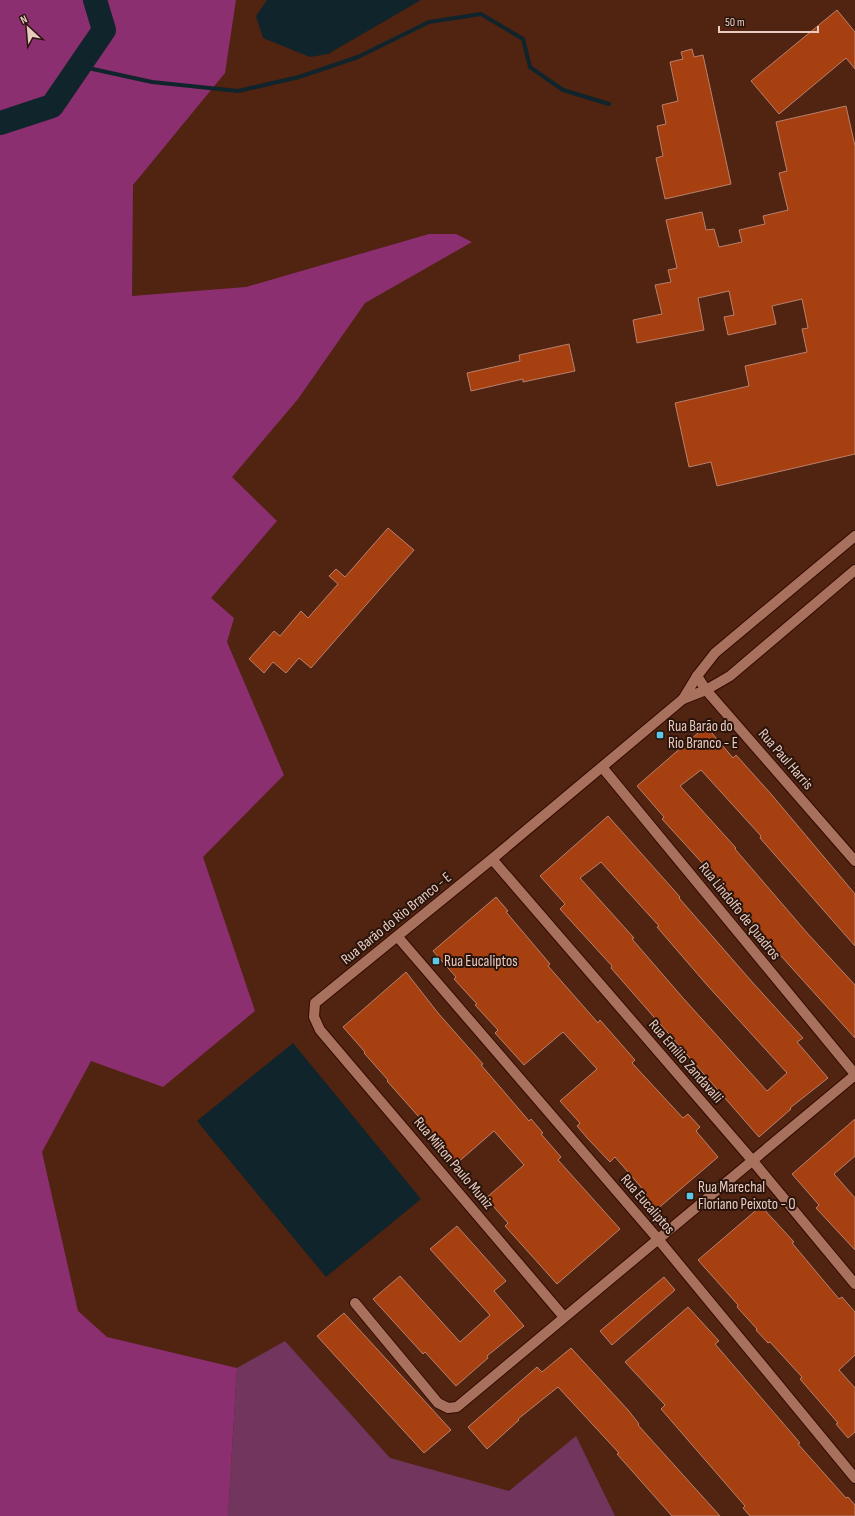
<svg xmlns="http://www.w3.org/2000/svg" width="855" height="1516" viewBox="0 0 855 1516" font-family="'Sofia Sans Condensed',sans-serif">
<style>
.green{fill:#72365e}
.forest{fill:#8c2f71}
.water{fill:#10242b}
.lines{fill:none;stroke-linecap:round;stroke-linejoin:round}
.stream{stroke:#10242b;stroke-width:4}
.river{stroke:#10242b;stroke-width:24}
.building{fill:#a74011;stroke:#b8816d;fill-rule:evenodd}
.minor-casing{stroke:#350900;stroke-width:12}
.tertiary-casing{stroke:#350900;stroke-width:12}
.minor{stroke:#a7715d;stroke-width:10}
.tertiary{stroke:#a7715d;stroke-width:10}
.poi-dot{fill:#5dc7e8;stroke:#29140c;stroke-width:1.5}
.labels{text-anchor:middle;stroke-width:4;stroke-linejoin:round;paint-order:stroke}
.poi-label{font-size:15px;fill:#e9cbc0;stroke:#29140c;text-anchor:start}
.street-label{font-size:15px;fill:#e9cbc0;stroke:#29140c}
</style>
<rect width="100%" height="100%" fill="#512311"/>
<!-- green -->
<path class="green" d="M285 1341 390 1458 509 1491 576 1436 615 1516H228L237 1368Z"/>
<!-- forest -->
<path class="forest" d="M0 0H236L225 73 133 185 132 296 246 287 429 234H456L472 242 365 303 298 399 232 477 277 521 211 598 234 618 227 642 284 775 203 857 255 1011 163 1087 91 1061 42 1152 78 1311 107 1337 237 1368 228 1516H0Z"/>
<!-- water -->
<path class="water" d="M267 0H421L328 54 310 57 263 38 256 16Z
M293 1043 421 1199 326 1277 197 1121Z"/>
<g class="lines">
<!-- stream -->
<path class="stream" d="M79 66 152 82 238 91 299 77 358 57 429 22 481 14 523 39 530 67 563 90 609 104"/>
<!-- river -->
<path class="river" d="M0 123 52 106 104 30 95 0"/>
</g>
<!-- building -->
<path class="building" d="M837 10 855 32V69L846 58 779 114 751 81Z
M692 49 694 57 703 55 731 184 665 199 656 158 663 156 657 126 666 124 662 105 678 101 670 62 683 59 681 52Z
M846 106 855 146V454L717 486 711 462 689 467 675 403 749 386 745 366 807 352 802 329 808 328 802 299 772 306 776 324 728 335 724 317 734 315 729 291 698 298 704 330 637 343 633 320 662 314 655 285 671 282 668 270 677 268 666 220 702 212 706 230 714 229 719 247 742 242 739 230 765 224 763 216 788 210 779 173 787 171 776 122Z
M569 344 575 371 523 382V379L471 391 467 373 520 361 519 355Z
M388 528 414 550 311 668 299 658 286 673 273 662 264 673 249 659 274 631 280 636 301 611 308 618 338 584 329 576 336 569 345 577Z
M706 726 733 758 736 755 771 794 855 894V946L760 838 761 836 701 770 680 786 736 848 735 849 808 934 855 985V1038L763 936 713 878 715 877 662 819 664 817 637 786Z
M608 816 680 897 679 898 753 983 803 1038 797 1042 828 1078 790 1108 791 1109 759 1137 611 968 612 966 560 909 565 904 540 876ZM601 862 659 926 657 927 707 985 787 1073 767 1091 683 998 632 939 634 938 580 878Z
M496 897 508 911 506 912 550 964 548 966 598 1023 600 1020 635 1060 632 1063 683 1118 688 1114 700 1127 696 1131 718 1157 655 1211 643 1198 647 1194 615 1157 610 1162 589 1140 577 1126 580 1123 560 1101 597 1069 563 1032 524 1065 495 1033 498 1030 475 1005 477 1004 454 979 456 977 433 951Z
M406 972 438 1013 483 1064 481 1065 500 1087 529 1121 531 1119 543 1133 541 1134 561 1157 558 1160 620 1229 557 1284 505 1226 508 1223 486 1198 524 1165 494 1131 456 1164 425 1128 427 1126 387 1081 388 1080 364 1053 365 1052 343 1027Z
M855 1119V1156L834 1174 855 1198V1250L816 1208 819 1205 792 1174Z
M761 1206 794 1242 792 1243 839 1299 842 1297 855 1312V1355L839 1370 855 1388V1432L848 1438 836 1424 838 1423 800 1379 802 1377 770 1342 768 1343 756 1330 757 1329 737 1307 738 1305 698 1260Z
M457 1226 506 1281 494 1291 524 1326 487 1356 488 1358 456 1386 425 1352 423 1354 373 1299 400 1276 460 1342 490 1315 430 1249Z
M664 1277 675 1290 612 1345 600 1331Z
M688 1307 719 1341 715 1344 800 1443 798 1444 846 1498 848 1497 855 1505V1516H750L743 1508 745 1506 661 1409 665 1405 625 1362Z
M344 1313 451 1430 424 1453 317 1336Z
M571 1348 628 1410 639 1424 638 1425 720 1516H672L617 1454 619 1453 558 1387 518 1419 519 1420 487 1449 468 1427 537 1367 542 1372Z"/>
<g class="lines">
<defs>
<path id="minor" d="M697 676 706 690 855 861
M602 767 855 1074
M492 859 752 1160 855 1284
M397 936 658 1239 855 1478
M355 1303 438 1403 448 1408 457 1407 855 1075
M564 1317 320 1030 314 1017 315 1003 492 859 683 699"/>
<path id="tertiary" d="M683 699 697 676 715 653 855 536
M683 699 706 690 730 676 855 570"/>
</defs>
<!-- minor casing -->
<use href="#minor" class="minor-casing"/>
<!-- tertiary casing -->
<use href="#tertiary" class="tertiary-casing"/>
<!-- minor -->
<use href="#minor" class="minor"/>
<!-- tertiary -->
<use href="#tertiary" class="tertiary"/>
</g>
<!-- markers -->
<g class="poi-dot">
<rect x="656" y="731" width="8" height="8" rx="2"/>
<rect x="432" y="957" width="8" height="8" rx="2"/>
<rect x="686" y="1192" width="8" height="8" rx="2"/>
</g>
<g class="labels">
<!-- poi labels -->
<g class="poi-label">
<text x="668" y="731">Rua Barão do<tspan x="668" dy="17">Rio Branco - E</tspan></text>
<text x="444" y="966">Rua Eucaliptos</text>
<text x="698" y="1192">Rua Marechal<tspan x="698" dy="17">Floriano Peixoto - O</tspan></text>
</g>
<!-- street labels -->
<g class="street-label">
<text transform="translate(786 759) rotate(49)" y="5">Rua Paul Harris</text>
<text transform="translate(740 911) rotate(51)" y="5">Rua Lindolfo de Quadros</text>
<text transform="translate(396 918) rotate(-39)" y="5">Rua Barão do Rio Branco - E</text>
<text transform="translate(686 1061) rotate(49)" y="5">Rua Emílio Zandavalli</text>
<text transform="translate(454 1163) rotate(50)" y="5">Rua Milton Paulo Muniz</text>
<text transform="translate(648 1204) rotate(49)" y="5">Rua Eucaliptos</text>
</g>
</g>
<!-- north arrow -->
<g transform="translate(28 28) rotate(334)" stroke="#29140c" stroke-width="3" paint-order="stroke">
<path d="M0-3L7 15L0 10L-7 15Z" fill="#e9cbc0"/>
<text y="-6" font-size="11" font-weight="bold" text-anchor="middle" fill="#e9cbc0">N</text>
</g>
<!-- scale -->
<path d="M719 26v6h99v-6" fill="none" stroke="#e9cbc0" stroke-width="2"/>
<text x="725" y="26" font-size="12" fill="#e9cbc0" stroke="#29140c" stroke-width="3" paint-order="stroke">50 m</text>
</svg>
